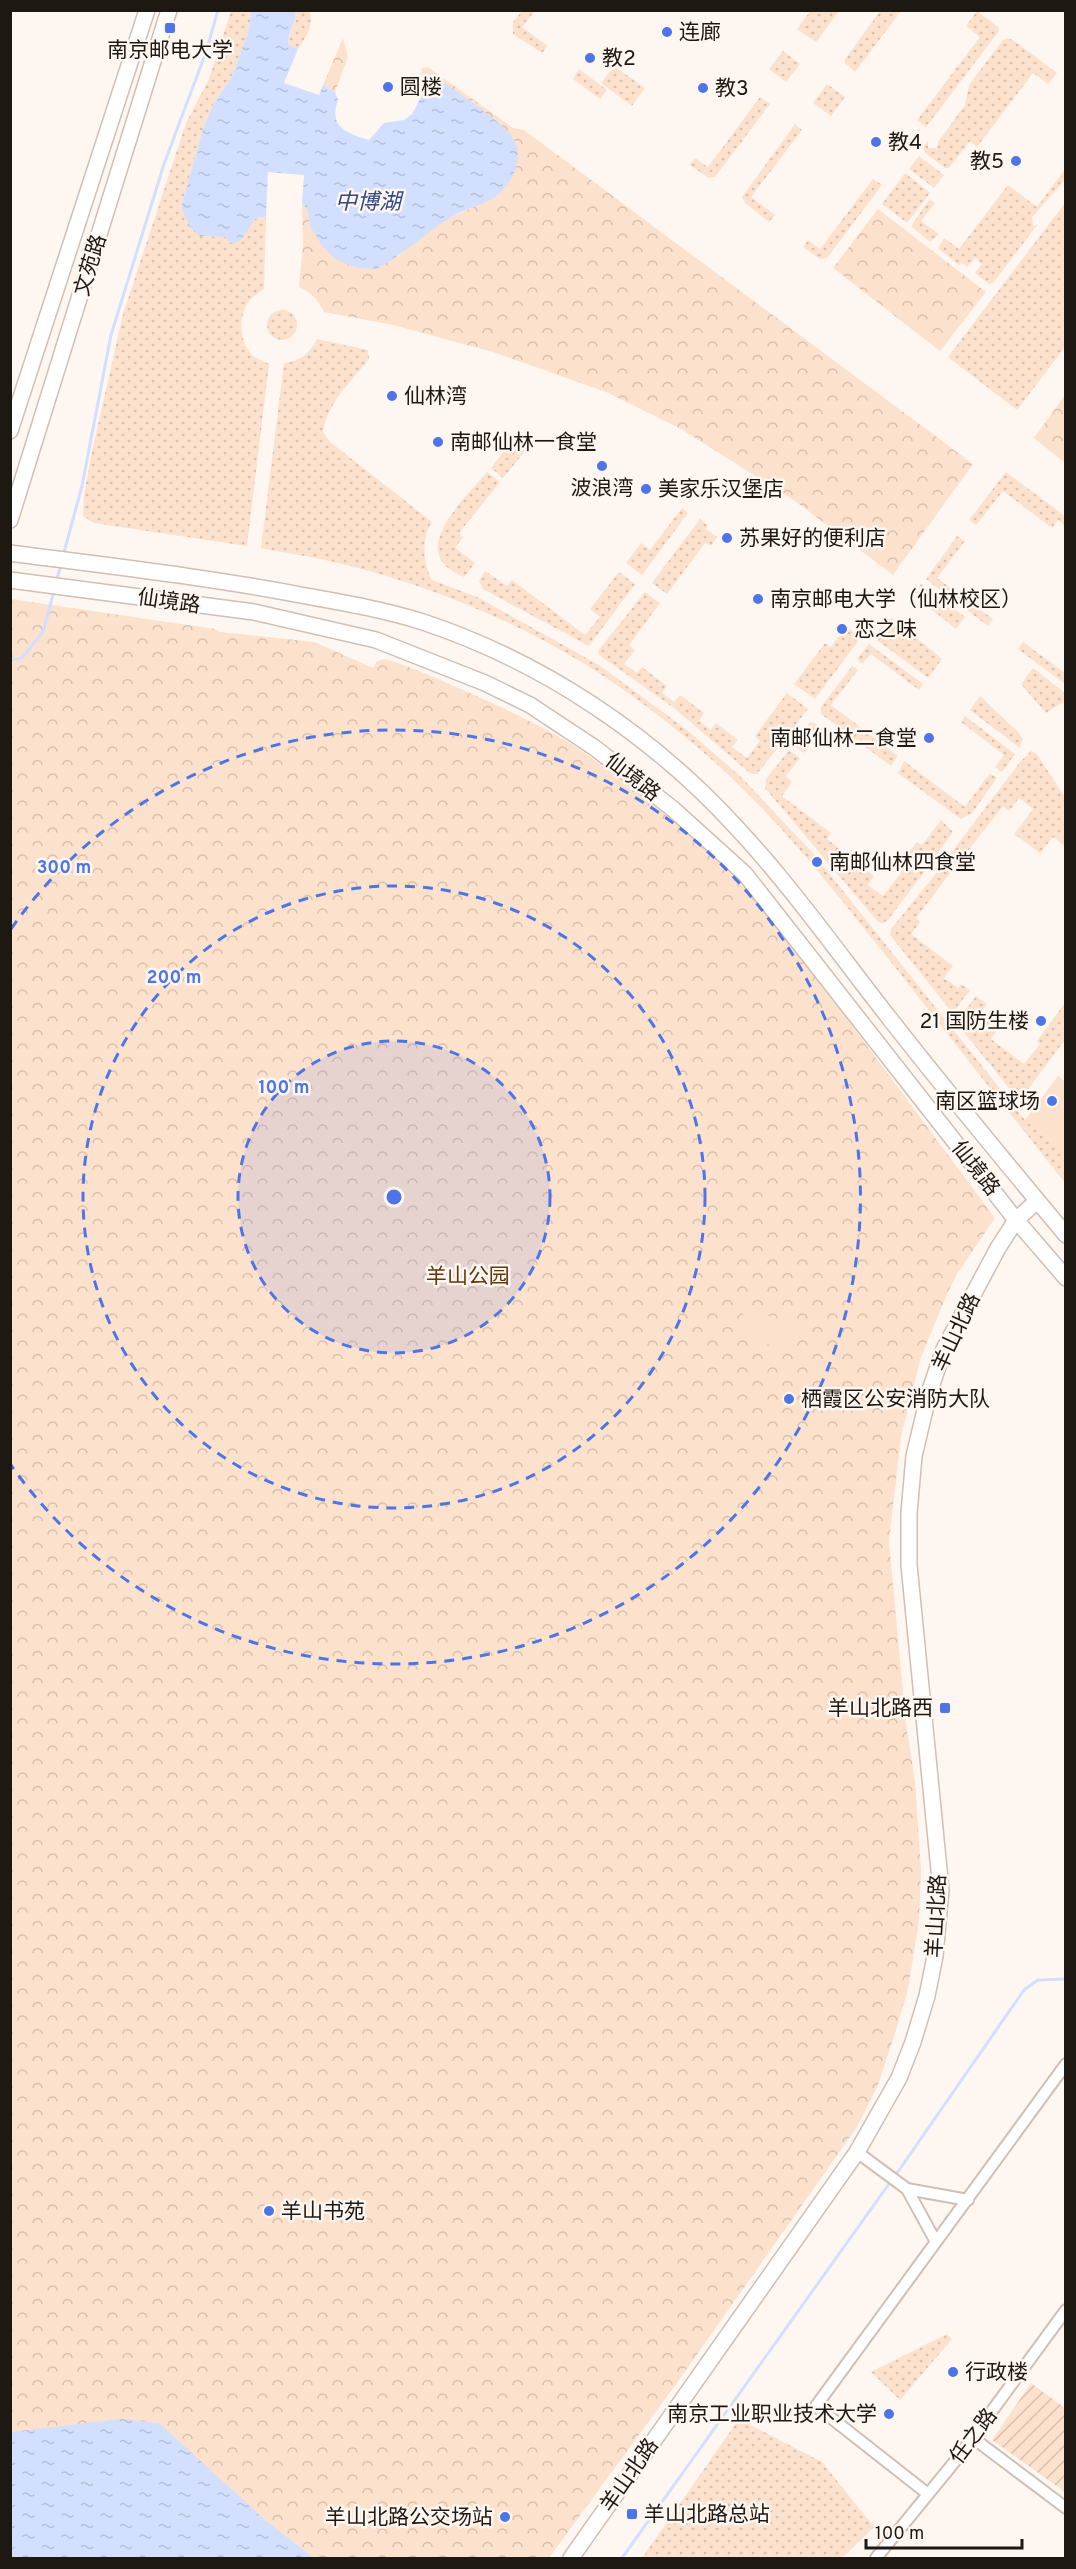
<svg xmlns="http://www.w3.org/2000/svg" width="1076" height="2569" viewBox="0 0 1076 2569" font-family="Overpass,'Noto Sans SC',sans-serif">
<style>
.grass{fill:url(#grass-dots)}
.forest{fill:url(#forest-crowns)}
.garden{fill:url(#garden-furrows)}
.pitch{fill:#fce1cc}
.water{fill:url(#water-ripples)}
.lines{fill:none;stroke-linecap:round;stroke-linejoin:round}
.stream{stroke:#d2dffe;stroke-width:3}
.street-casing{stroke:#d0bfb2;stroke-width:14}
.secondary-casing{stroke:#d0bfb2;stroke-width:18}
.street{stroke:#fff;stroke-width:10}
.secondary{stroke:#fff;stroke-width:15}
.ring{fill:none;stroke:#4d75e8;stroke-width:3;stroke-dasharray:10 8}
.poi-dot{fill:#4d75e8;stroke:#fef7f1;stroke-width:2}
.labels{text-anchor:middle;stroke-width:5;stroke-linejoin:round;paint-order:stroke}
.poi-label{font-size:21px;fill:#1e1813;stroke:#fef7f1;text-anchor:start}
.street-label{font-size:21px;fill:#1e1813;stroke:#fef7f1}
.park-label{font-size:21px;fill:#62360a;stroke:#fef7f1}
.water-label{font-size:22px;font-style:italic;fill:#324985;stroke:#fef7f1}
.centre{fill:#4d75e8;stroke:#fef7f1;stroke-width:3}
.ring-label{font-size:18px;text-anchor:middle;font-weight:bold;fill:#4d75e8;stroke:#fef7f1;stroke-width:5;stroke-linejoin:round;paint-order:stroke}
</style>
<defs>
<pattern id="grass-dots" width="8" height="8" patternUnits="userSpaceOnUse" patternTransform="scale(1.5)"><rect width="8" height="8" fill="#fce1cc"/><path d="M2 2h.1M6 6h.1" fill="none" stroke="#d8c0ae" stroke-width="1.8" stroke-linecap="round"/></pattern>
<pattern id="forest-crowns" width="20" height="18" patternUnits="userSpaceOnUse" patternTransform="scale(1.5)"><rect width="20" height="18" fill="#fce1cc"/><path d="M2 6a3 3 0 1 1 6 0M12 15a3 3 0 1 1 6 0" fill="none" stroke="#d8c0ae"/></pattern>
<pattern id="garden-furrows" width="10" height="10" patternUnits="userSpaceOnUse" patternTransform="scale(1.5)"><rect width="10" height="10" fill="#fce1cc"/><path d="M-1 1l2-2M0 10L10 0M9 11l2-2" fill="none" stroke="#d8c0ae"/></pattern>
<pattern id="water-ripples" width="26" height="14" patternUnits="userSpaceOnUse" patternTransform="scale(1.5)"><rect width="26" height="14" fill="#d2dffe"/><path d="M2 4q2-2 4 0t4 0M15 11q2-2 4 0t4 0" fill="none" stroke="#b4bfd9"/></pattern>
</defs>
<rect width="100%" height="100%" fill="#fef7f1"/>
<!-- grass -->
<path class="grass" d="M811 10 839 11 816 42 797 29Z
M881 10 901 11 855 72 845 63V59Z
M231 11H251L249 30 231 78 214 103 203 129 181 207 200 236 225 237 256 218 266 217 264 289C259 293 252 297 249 301 238 317 239 341 252 355 257 359 264 361 269 364L247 546 94 523 83 516 84 494 91 456 123 314 186 123 209 79Z
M295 11H309C315 26 306 36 298 49L289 45C287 32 298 23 295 11Z
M522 11H535L522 27 548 46 542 53 513 34V22Z
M977 11 998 27 999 31 926 127 917 120 980 37 966 26Z
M1007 38 1013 40 1057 73 1048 84 1033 73 977 147 970 141 949 168H945L924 152V146L928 141V148H937L938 142 965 105 969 85 1003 40Z
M783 51 800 64 786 82 769 69Z
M614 66 645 88 632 106 601 83Z
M579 69 607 90 600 99 573 79Z
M827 84 845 97 831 116 813 103Z
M760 97 770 104 715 177 709 178 690 165 695 158 708 167Z
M795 124 802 130 751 197 775 215 769 222 745 203 742 197Z
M919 156 944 175 934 188 909 169Z
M1065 169V180L1032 217 1033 226 1038 224 993 283 989 284 975 273 982 264 975 258 967 267 962 263 959 265 938 248 944 238 959 249 1008 185 1037 207Z
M905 173 930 193 907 223 882 204Z
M873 179 882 185 827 258 820 259 803 247 808 240 820 249Z
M929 200 935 203 921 221 939 234 930 242 911 226Z
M1065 203V347L1017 410 948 357Z
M267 325a15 15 0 1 1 30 0a15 15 0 1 1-30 0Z
M317 339 368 350 369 359C351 382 327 403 323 432L330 442 432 522C421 538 423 564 432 580L477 597 599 665 687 730 739 775 812 852 1025 1120 1065 1151V1183C1007 1110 949 1036 891 962 845 905 799 844 746 792 705 751 659 714 611 681 533 627 426 583 334 562 310 556 285 553 261 548L284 363C301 361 309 354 317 339Z
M516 435 530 445 503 478 491 468Z
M487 472 500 482 459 533 463 537 455 548 475 563 464 577C404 553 463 501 487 472Z
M1006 472 1065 516V526L1058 520 1052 528 1003 491 976 525 969 520Z
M682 508 688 513 642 575 626 563 641 543 650 550Z
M700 519 708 526 706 529 717 537 711 546 705 543 667 594 652 583Z
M957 536 965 541 937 578 993 619 988 626 926 579Z
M485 571 507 586 512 580 585 635 600 617 590 609 619 572 635 584 589 646 483 589 479 581Z
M921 584 965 617 956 629 917 598 916 592 922 590 919 587Z
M645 592 660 603 629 645 635 650 624 664 637 673 642 667 667 686 662 693 674 702 680 695 704 713 699 721 711 730 716 723 738 740 732 747 747 758 760 741 755 736 787 693 808 709 757 774H751L674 708 599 655 598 651Z
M892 618 942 659 928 678 873 637 887 620Z
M846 626 858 636 859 640 815 699 794 684 825 643 831 647Z
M1023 642 1065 673V684L1018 649Z
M869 644 923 684 919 690 871 654 862 664 857 659Z
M852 666 858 670 831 705 898 756 891 766 821 714V707Z
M1033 668 1065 693V701L1046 713 1021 684Z
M980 696 1019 733 1023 739 1020 748 970 710Z
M965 716 1015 754 1002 772 995 767 1004 755 961 722Z
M810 722 815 723 829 734 819 747 812 742 804 753 793 745Z
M789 750 800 758 786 776 792 782 782 796 831 833 827 839 874 876 868 885 883 896 901 873 896 869 905 857 925 871 888 920 883 923 878 922 765 788 766 779Z
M1031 751 1036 753 1065 797V846L1053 837 1040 853 1014 834 1033 809 1019 798 1009 811 1003 806 955 867 948 862V857L1020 762Z
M904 761 965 807 990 773 997 778 972 813 961 819 898 773Z
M941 820 953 832 929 866 909 852 917 842 922 845Z
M942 866 951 872 916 918 920 922 911 934 953 966 944 978 958 988 961 984 970 990 955 1010 951 1011 890 935 891 929Z
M976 996 987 1004 979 1014 998 1029 991 1039 1024 1064 1040 1044 1037 1041 1065 1003V1040L1023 1096H1018L1013 1093 958 1025 960 1017Z
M947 2334 952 2339 900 2400 871 2372Z
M739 2419 822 2462 874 2527 842 2558H642Z"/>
<!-- forest -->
<path class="forest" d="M343 38 348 57 335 92 323 85Z
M428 67 513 128 524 130 973 464 893 575 795 501 681 429 606 392 493 352 393 325 324 312C318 300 312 293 299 287L303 244 302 203 308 211 310 228 316 233 324 248 338 260 397 257 418 239 453 216 490 200 500 193 518 157 515 141 430 73 421 75 422 68Z
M878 209 986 292 940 351 833 268Z
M1065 395V463L1034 438Z
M11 599 215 629 220 632 314 642 373 668 377 661 385 659C415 668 445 682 474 695 506 709 538 724 568 742 641 790 707 847 766 910L995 1218 957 1274 948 1292 921 1357 901 1437 889 1541 906 1724 915 1781 921 1870 919 1922 908 1989 896 2030 878 2085 857 2127 679 2380 549 2558H11Z"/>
<!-- garden -->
<path class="garden" d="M1031 2383 1065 2408V2492L992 2440Z"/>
<!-- pitch -->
<path class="pitch" d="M1058 1076 1065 1082V1151L1025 1120Z
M744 1311 796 1322 791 1349 738 1338Z"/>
<!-- water -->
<path class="water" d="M251 11H295C298 23 286 32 289 45L298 49 284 83 319 95 323 85 335 92 338 100C328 128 348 133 369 140L384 123 404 120 412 114 420 99 423 79 430 73C449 87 507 123 515 142 523 158 513 181 501 192 488 205 467 207 452 217 425 233 403 255 376 269 357 269 337 264 324 248 318 241 317 234 310 228L308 211 302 203 304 175 268 172 266 217 256 218 241 240 232 244 225 237 200 236 190 227 181 207 203 129 214 103 231 78 249 30Z
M122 2419 159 2423 265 2520 314 2558H11V2432Z"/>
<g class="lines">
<!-- stream -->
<path class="stream" d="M63 556 82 486 111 335 164 164 206 52 218 10
M56 582 61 565
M10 660 22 658 43 632 54 591
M895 2176 1024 1990 1038 1980 1066 1979
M622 2558 891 2181"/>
<defs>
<path id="street" d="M857 2152 907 2189 936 2242
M907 2189 968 2200
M973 2438 1066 2508
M928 2494 816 2406 1066 2064
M876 2558 956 2460 1066 2310"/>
<path id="secondary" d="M10 431 147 10
M10 520 169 10
M10 553C109 566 208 577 306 596 345 603 385 610 423 622 541 661 652 735 736 827 792 887 839 954 890 1019 947 1092 1006 1163 1066 1235
M10 580 254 612 376 640 485 683 530 705 595 748 673 809 745 874 1016 1220 1066 1278
M571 2558 857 2152 899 2078 913 2042 927 1996 935 1956 941 1890 909 1565V1513L914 1456 929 1393 944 1349 998 1248 1016 1220 1037 1201"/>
</defs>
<!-- street casing -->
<use href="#street" class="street-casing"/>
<!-- secondary casing -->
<use href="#secondary" class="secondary-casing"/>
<!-- street -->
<use href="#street" class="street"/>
<!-- secondary -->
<use href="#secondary" class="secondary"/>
</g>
<!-- distance rings -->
<circle cx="394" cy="1197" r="156" fill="#4d75e8" fill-opacity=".12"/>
<g class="ring">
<circle cx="394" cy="1197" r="156"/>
<circle cx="394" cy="1197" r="311"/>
<path d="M11 929A467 467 0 1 1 11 1465"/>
</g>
<!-- markers -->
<g class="poi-dot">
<rect x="164" y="22" width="12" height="12" rx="3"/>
<circle cx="667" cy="32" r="6"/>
<circle cx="590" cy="58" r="6"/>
<circle cx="388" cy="87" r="6"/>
<circle cx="703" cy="88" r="6"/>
<circle cx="876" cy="142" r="6"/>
<circle cx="1016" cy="161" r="6"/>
<circle cx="392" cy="396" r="6"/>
<circle cx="438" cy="442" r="6"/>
<circle cx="602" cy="466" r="6"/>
<circle cx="646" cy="489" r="6"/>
<circle cx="727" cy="538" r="6"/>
<circle cx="758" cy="599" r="6"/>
<circle cx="842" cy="629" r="6"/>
<circle cx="929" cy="738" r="6"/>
<circle cx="817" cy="862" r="6"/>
<circle cx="1041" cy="1021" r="6"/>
<circle cx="1052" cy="1101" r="6"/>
<circle cx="789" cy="1399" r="6"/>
<rect x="939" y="1702" width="12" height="12" rx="3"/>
<circle cx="269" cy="2211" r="6"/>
<circle cx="953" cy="2372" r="6"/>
<circle cx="889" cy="2414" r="6"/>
<rect x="626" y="2508" width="12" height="12" rx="3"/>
<circle cx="505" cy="2517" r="6"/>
</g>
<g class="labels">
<!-- poi labels -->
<g class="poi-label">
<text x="679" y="39">连廊</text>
<text x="170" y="57" text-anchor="middle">南京邮电大学</text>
<text x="602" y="65">教2</text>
<text x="400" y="94">圆楼</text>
<text x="715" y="95">教3</text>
<text x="888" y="149">教4</text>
<text x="1004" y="168" text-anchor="end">教5</text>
<text x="404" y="403">仙林湾</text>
<text x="450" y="449">南邮仙林一食堂</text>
<text x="602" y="495" text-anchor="middle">波浪湾</text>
<text x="658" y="496">美家乐汉堡店</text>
<text x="739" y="545">苏果好的便利店</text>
<text x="770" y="606">南京邮电大学（仙林校区）</text>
<text x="854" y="636">恋之味</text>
<text x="917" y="745" text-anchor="end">南邮仙林二食堂</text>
<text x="829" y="869">南邮仙林四食堂</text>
<text x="1029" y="1028" text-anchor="end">21 国防生楼</text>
<text x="1040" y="1108" text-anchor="end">南区篮球场</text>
<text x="801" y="1406">栖霞区公安消防大队</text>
<text x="933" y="1715" text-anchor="end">羊山北路西</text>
<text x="281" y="2218">羊山书苑</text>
<text x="965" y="2379">行政楼</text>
<text x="877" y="2421" text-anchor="end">南京工业职业技术大学</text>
<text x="644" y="2521">羊山北路总站</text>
<text x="493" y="2524" text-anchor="end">羊山北路公交场站</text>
</g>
<!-- street labels -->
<g class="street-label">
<text transform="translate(90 265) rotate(-73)" y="7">文苑路</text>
<text transform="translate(169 601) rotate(8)" y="7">仙境路</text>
<text transform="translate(633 777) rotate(38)" y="7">仙境路</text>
<text transform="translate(976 1168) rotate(52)" y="7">仙境路</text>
<text transform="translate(956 1332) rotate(-65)" y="7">羊山北路</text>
<text transform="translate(936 1916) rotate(-87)" y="7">羊山北路</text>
<text transform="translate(973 2436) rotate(-53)" y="7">任之路</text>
<text transform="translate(629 2475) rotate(-55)" y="7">羊山北路</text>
</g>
<!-- park labels -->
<g class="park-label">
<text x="468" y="1283">羊山公园</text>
</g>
<!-- water labels -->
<g class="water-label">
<text x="368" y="209">中博湖</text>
</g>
</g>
<circle cx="394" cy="1197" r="9" class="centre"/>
<g class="ring-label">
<text x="64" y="873">300 m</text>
<text x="174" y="983">200 m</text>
<text x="284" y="1093">100 m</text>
</g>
<!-- border -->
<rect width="1076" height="2569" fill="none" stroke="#1e1813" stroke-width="24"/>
<!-- scale -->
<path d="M866 2539v9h156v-9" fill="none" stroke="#1e1813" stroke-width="3"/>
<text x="875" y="2539" font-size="18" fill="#1e1813" stroke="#fef7f1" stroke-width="4.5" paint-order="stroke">100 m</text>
</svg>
